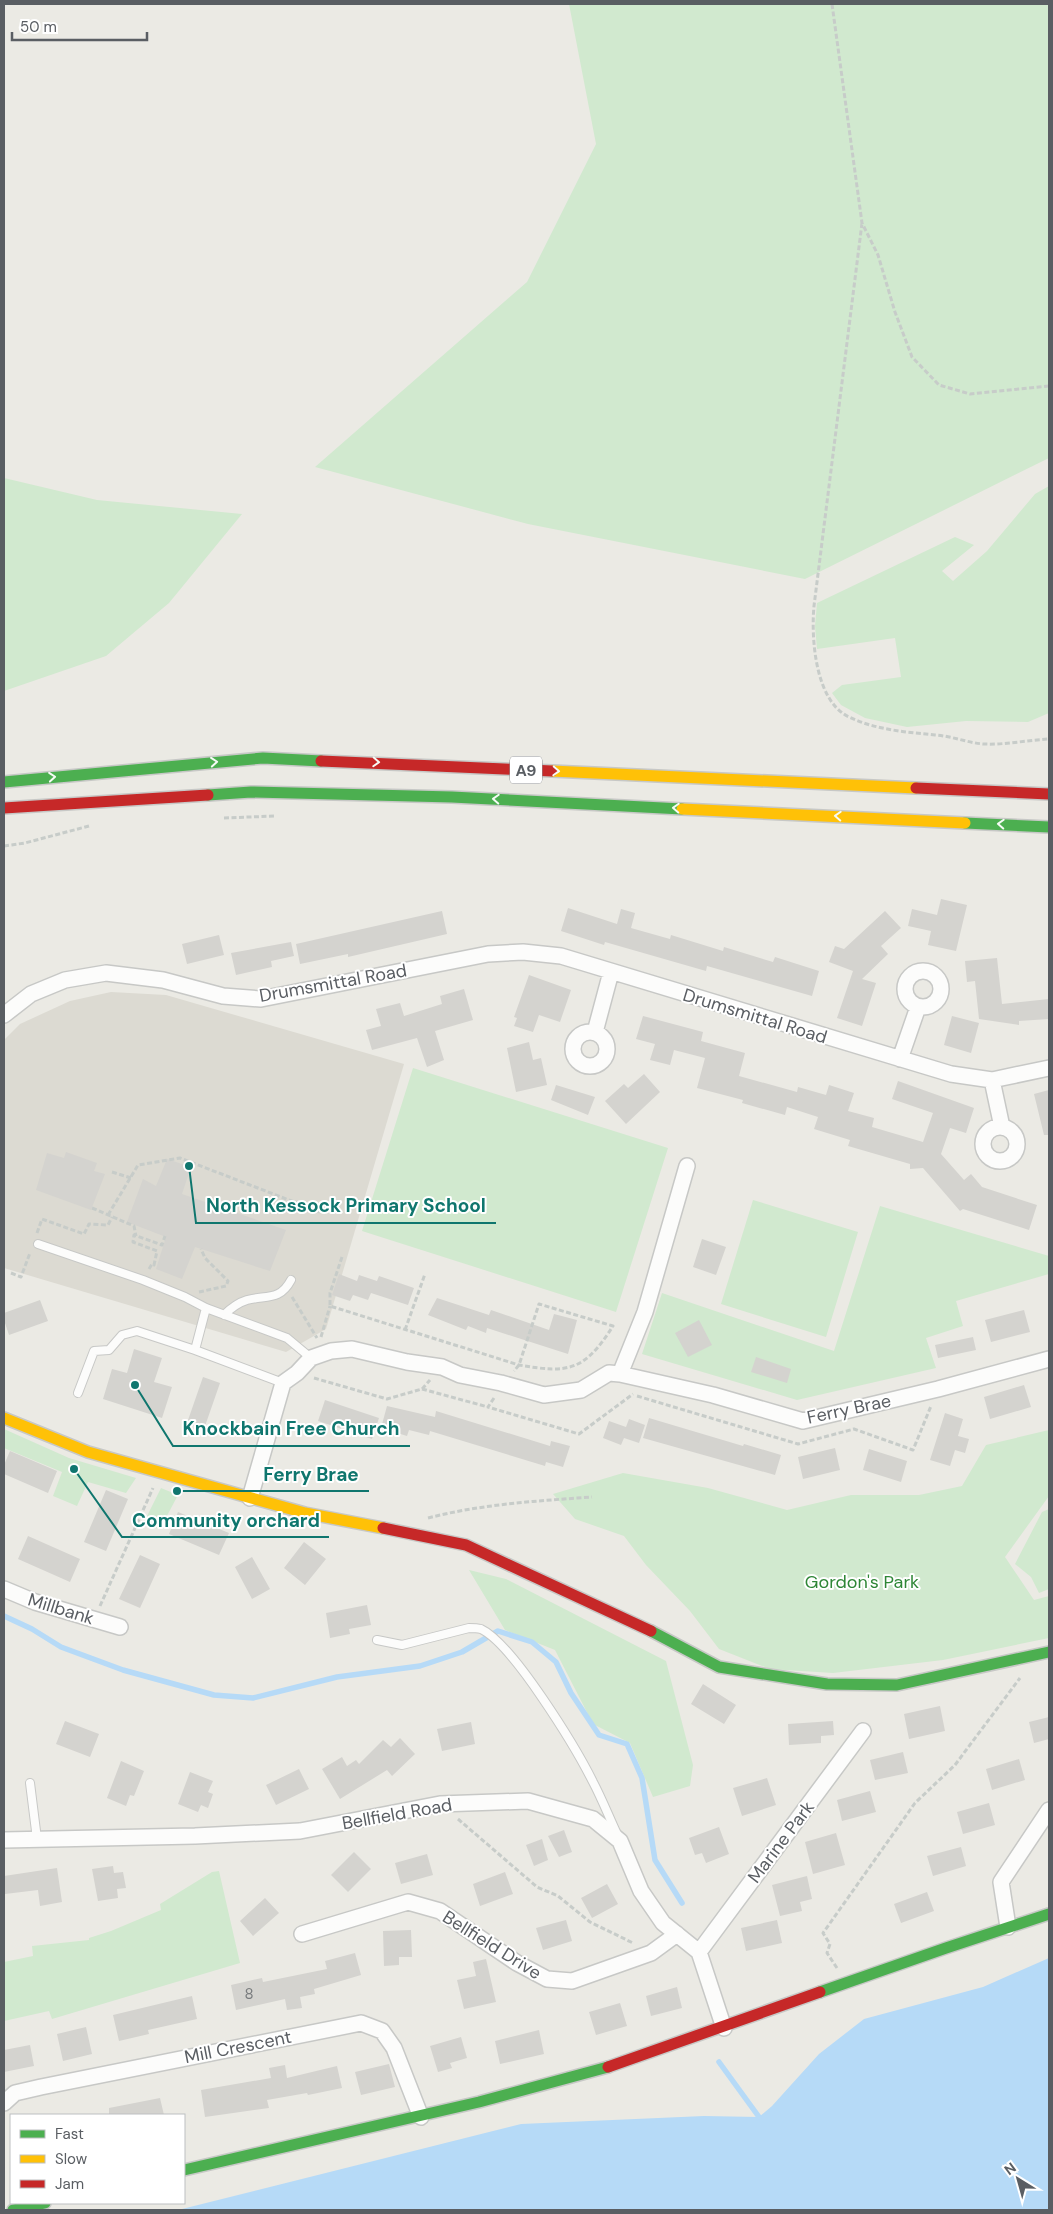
<svg xmlns="http://www.w3.org/2000/svg" width="1053" height="2214" viewBox="0 0 1053 2214" font-family="'DM Sans',sans-serif">
<style>
.education{fill:#dcdad2}
.green{fill:#d1e9cf}
.water{fill:#b6daf7}
.lines{fill:none;stroke-linecap:round;stroke-linejoin:round}
.stream{stroke:#b6daf7;stroke-width:5.5}
.building{fill:#d4d3cf}
.lane-casing{stroke:#c7c8c6;stroke-width:10}
.street-casing{stroke:#c7c8c6;stroke-width:18}
.fast-casing{stroke:#c7c8c6;stroke-width:14}
.slow-casing{stroke:#c7c8c6;stroke-width:14}
.jam-casing{stroke:#c7c8c6;stroke-width:14}
.path{stroke:#c7ccc9;stroke-width:3;stroke-dasharray:5 2.5;stroke-linecap:butt}
.lane{stroke:#fcfcfb;stroke-width:8}
.street{stroke:#fcfcfb;stroke-width:15}
.fast{stroke:#4caf50;stroke-width:11}
.slow{stroke:#ffc107;stroke-width:11}
.jam{stroke:#c62828;stroke-width:11}
.oneway{stroke:#f6fbf6}
.labels{text-anchor:middle;stroke-width:4;stroke-linejoin:round;paint-order:stroke}
.number-label{font-size:15px;fill:#797c7e}
.shield{fill:#fff;stroke:#8c8e92;stroke-width:1}
.shield-label{font-size:16px;font-weight:bold;fill:#5a5e63}
.street-label{font-size:18px;fill:#5a5e63;stroke:#fff}
.park-label{font-size:18px;fill:#2e8636;stroke:#fff}
.leader{fill:none;stroke:#0f766e;stroke-width:2}
.callout-dot{fill:#0f766e;stroke:#fff;stroke-width:2}
.callout-label{font-size:19px;text-anchor:middle;font-weight:bold;fill:#0f766e;stroke:#fff;stroke-width:4;stroke-linejoin:round;paint-order:stroke}
</style>
<rect width="100%" height="100%" fill="#ebeae4"/>
<!-- education -->
<path class="education" d="M111 992 166 995 404 1064 326 1329 286 1352 4 1268V1040L20 1024 70 1001Z"/>
<!-- green -->
<path class="green" d="M569 4H1049V458L805 579 528 524 315 467 527 282 596 144Z
M4 478 97 500 242 514 169 603 106 656 4 691Z
M1049 486V713L1028 722 966 721 907 727 865 718 841 705 832 693 842 685 901 677 895 638 817 649 815 626 817 603 955 537 974 545 942 571 953 581 987 551 1035 494Z
M413 1068 668 1148 616 1312 362 1231Z
M753 1200 858 1232 826 1337 721 1304Z
M880 1206 1049 1256V1274L956 1301 963 1326 926 1338 936 1368 797 1400 642 1354 662 1293 834 1351Z
M4 1429 69 1458 136 1478 126 1493 88 1482 77 1506 53 1496 62 1472 4 1448Z
M1049 1430V1496L1005 1557 1034 1600 1049 1596V1638L943 1660 833 1673 770 1669 719 1649 690 1611 646 1565 624 1536 575 1519 553 1494 623 1473 708 1488 787 1510 851 1495H919L962 1486 986 1445Z
M161 1488 178 1495 160 1529 137 1524H143Z
M1049 1509V1589L1039 1593 1031 1577 1015 1564 1042 1512Z
M469 1570 506 1579 666 1661 693 1765 690 1786 653 1797 630 1743 593 1724 555 1650 505 1630Z
M219 1871 240 1963 52 2019 49 2011 4 2021V1962L33 1956 32 1946 89 1940V1938L111 1931 161 1910 160 1904 212 1872Z"/>
<!-- water -->
<path class="water" d="M1049 1958V2210H178L521 2124 704 2116 759 2117 772 2106 819 2054 864 2019 983 1987Z"/>
<g class="lines">
<!-- stream -->
<path class="stream" d="M4 1616 32 1629 61 1647 123 1670 214 1695 253 1698 337 1677 420 1666 462 1652 498 1631 532 1642 556 1662 571 1693 599 1735 627 1744 642 1778 655 1860 682 1903
M719 2062 759 2117"/>
</g>
<!-- building -->
<path class="building" d="M941 899 967 905 956 951 928 945 931 931 908 926 912 909 937 915Z
M568 908 617 924 621 909 635 913 631 928 670 939 671 935 723 951 724 947 773 962 775 957 819 971 812 996 707 966 706 971 605 942 604 945 561 931Z
M442 911 447 934 348 957V954L300 964 296 944Z
M885 911 901 928 881 946 888 954 862 979 876 983 862 1026 837 1018 853 971 829 962 835 946 844 949Z
M219 935 224 955 187 964 182 944Z
M291 942 294 956 271 961 272 967 236 975 231 953Z
M997 958 1002 1004 1049 999V1019L1019 1021V1025L979 1019 975 981 967 982 965 961Z
M529 975 571 990 560 1022 539 1015 533 1032 514 1026 517 1018 514 1017Z
M464 989 473 1020 435 1031 444 1060 427 1067 417 1038 372 1050 366 1030 381 1026 376 1009 400 1003 404 1016 442 1004 440 996Z
M643 1016 703 1032 701 1041 745 1053 739 1076 797 1092 798 1087 826 1095 829 1085 854 1093 848 1111 874 1118 872 1127 923 1142 933 1113 892 1099 898 1081 974 1108 966 1133 950 1128 941 1154 964 1180 971 1174 982 1187 1037 1205 1029 1230 963 1209 960 1211 923 1168 910 1169V1164L848 1146 850 1140 814 1129 818 1117 787 1107 785 1115 742 1103 743 1100 697 1088 705 1058 674 1050 670 1065 650 1060 655 1044 636 1039Z
M952 1016 979 1023 971 1053 944 1045Z
M529 1042 533 1060 541 1058 547 1085 516 1092 507 1048Z
M644 1074 660 1092 626 1124 605 1101 624 1084 628 1088Z
M556 1085 595 1097 588 1115 551 1100Z
M1049 1090V1135H1044L1034 1094Z
M66 1152 97 1163 94 1171 105 1174 91 1210 36 1190 47 1153 64 1158Z
M167 1159 191 1167 182 1194 286 1230 270 1271 195 1247 182 1279 156 1269 166 1237 127 1222 143 1179 156 1186Z
M702 1239 726 1247 716 1275 693 1267Z
M339 1274 357 1281 359 1275 377 1281 379 1276 414 1288 408 1305 371 1293 368 1300 353 1295 350 1301 332 1295Z
M437 1298 489 1315 491 1310 549 1330 554 1314 577 1320 568 1354 487 1328 486 1333 468 1326 466 1330 428 1315Z
M40 1300 48 1321 9 1335 4 1320V1313Z
M1024 1310 1030 1332 991 1342 985 1320Z
M699 1320 712 1345 688 1357 675 1333Z
M973 1337 976 1350 938 1358 935 1345Z
M134 1349 162 1358 154 1382 172 1387 162 1418 103 1399 112 1369 127 1373Z
M756 1357 791 1369 787 1383 751 1372Z
M203 1377 220 1383 204 1429 187 1423Z
M1024 1385 1031 1407 990 1419 984 1397Z
M325 1400 379 1418 372 1439 318 1421Z
M387 1406 435 1417 436 1411 550 1446 551 1441 570 1446 563 1467 546 1462 545 1466 430 1431 429 1435 409 1430 407 1436 381 1428Z
M945 1413 963 1419 958 1436 969 1439 965 1453 955 1450 950 1466 930 1460Z
M649 1418 743 1446 744 1444 781 1455 775 1475 643 1438Z
M629 1419 645 1425 639 1443 624 1438 621 1445 603 1438 609 1421 626 1427Z
M835 1448 840 1470 803 1479 798 1457Z
M869 1449 907 1461 901 1482 863 1470Z
M10 1451 57 1471 48 1493 4 1474V1465Z
M106 1490 128 1499 106 1551 84 1542Z
M178 1512 229 1533 219 1555 169 1534Z
M28 1536 80 1559 70 1582 18 1559Z
M304 1542 326 1559 305 1585 284 1568Z
M140 1555 160 1564 140 1608 119 1599Z
M252 1557 270 1589 252 1599 235 1567Z
M367 1605 371 1625 349 1629 350 1634 330 1638 326 1613Z
M703 1684 736 1705 724 1724 691 1704Z
M940 1706 945 1731 909 1739 904 1714Z
M1049 1717V1739L1034 1743 1029 1722Z
M65 1721 99 1734 90 1757 56 1744Z
M833 1721 834 1735 821 1736V1743L789 1745 788 1724Z
M471 1722 475 1744 442 1751 437 1729Z
M400 1738 415 1754 392 1776 387 1770 340 1799 322 1769 342 1757 347 1766 356 1760 359 1764 383 1740 391 1747Z
M903 1752 908 1773 875 1780 870 1760Z
M1019 1759 1025 1780 992 1790 986 1769Z
M121 1761 144 1771 134 1796 130 1795 126 1806 107 1798Z
M299 1769 309 1789 276 1805 266 1785Z
M190 1772 213 1781 208 1792 213 1794 208 1808 201 1805 198 1812 178 1804Z
M767 1778 776 1805 742 1816 733 1788Z
M870 1791 876 1812 842 1821 837 1800Z
M989 1803 995 1825 963 1834 957 1812Z
M719 1827 729 1854 706 1863 702 1853 695 1855 689 1838Z
M564 1830 572 1852 559 1857 548 1836Z
M836 1833 845 1865 813 1874 805 1842Z
M542 1839 548 1860 534 1866 526 1845Z
M961 1847 966 1866 933 1876 927 1856Z
M354 1852 371 1869 348 1892 331 1875Z
M427 1854 433 1875 401 1884 395 1863Z
M113 1866 114 1873 123 1872 126 1888 117 1889 118 1898 98 1901 92 1869Z
M57 1868 62 1902 40 1906 38 1890 5 1894 4 1876Z
M505 1872 513 1894 480 1906 473 1884Z
M807 1876 812 1899 800 1902 802 1911 780 1916 772 1885Z
M607 1884 618 1904 592 1918 581 1898Z
M927 1892 934 1911 901 1923 894 1904Z
M265 1898 279 1913 253 1936 240 1921Z
M566 1920 572 1941 543 1950 536 1928Z
M777 1920 782 1943 746 1951 741 1928Z
M411 1930 412 1957H399V1965L384 1966 383 1931Z
M355 1953 361 1975 314 1989 315 1994 300 1997 302 2008 287 2010 285 1999 236 2010 231 1985 262 1978 263 1982 327 1969 325 1961Z
M486 1959 496 2002 464 2009 457 1980 476 1976 473 1962Z
M677 1987 682 2008 651 2016 646 1996Z
M192 1996 197 2019 148 2030 149 2034 119 2041 113 2015Z
M620 2003 627 2026 596 2035 589 2012Z
M86 2027 92 2054 63 2061 57 2034Z
M539 2030 544 2054 500 2064 495 2041Z
M461 2037 467 2058 450 2063 452 2068 438 2072 430 2046Z
M30 2045 34 2066 4 2072V2050Z
M389 2064 395 2087 361 2095 355 2072Z
M285 2065 287 2078 337 2066 342 2088 308 2095 307 2093 267 2100 269 2108 205 2117 201 2090 271 2078 269 2068Z
M160 2098 164 2115H109V2108Z"/>
<g class="lines">
<defs>
<path id="lane" d="M38 1244 143 1280 185 1297 206 1308 287 1338 311 1358
M224 1315C231 1308 237 1303 247 1300 266 1295 280 1301 291 1280
M195 1350 206 1308
M78 1393 94 1351 109 1350 122 1335 137 1331 195 1350 283 1383
M377 1640 402 1645 469 1628C473 1628 477 1628 481 1629 513 1644 576 1748 593 1782 602 1799 609 1817 617 1834
M30 1783 37 1839"/>
<path id="street" d="M905 989a18 18 0 1 1 36 0a18 18 0 1 1-36 0Z
M4 1015 31 994 65 980 106 973 163 980 223 996 261 999 488 954 523 952 561 956 951 1074 992 1080 1049 1068
M573 1049a17 17 0 1 1 34 0a17 17 0 1 1-34 0Z
M595 1032 611 972
M900 1059 918 1007
M992 1080 1002 1127
M983 1144a17 17 0 1 1 34 0a17 17 0 1 1-34 0Z
M620 1374 645 1312 687 1166
M250 1498 283 1383 297 1373 311 1358 331 1351 352 1349 407 1362 442 1367 460 1375 501 1383 544 1395 581 1390 609 1373 620 1374 713 1395 803 1421 938 1389 1049 1359
M4 1589 35 1602 120 1627
M4 1840 195 1836 300 1831 440 1804 528 1801 593 1819 620 1841 641 1891 663 1923 699 1952 724 2028
M1008 1927 1001 1882 1049 1810
M302 1934 408 1902 440 1911 517 1963 547 1979 572 1981 651 1953 677 1934
M699 1952 863 1731
M4 2103 15 2093 41 2087 361 2023 382 2031 394 2048 421 2117"/>
<path id="fast" d="M4 782 263 758 321 761
M208 795 251 792 452 797 682 809
M965 823 1049 827
M651 1631 719 1667 827 1684 897 1685 1049 1652
M820 1992 946 1948 1049 1914
M184 2170 479 2102 608 2067
M13 2210 45 2203"/>
<path id="slow" d="M552 771 916 788
M682 809 965 823
M4 1418 88 1452 305 1513 383 1528"/>
<path id="jam" d="M321 761 552 771
M916 788 1049 794
M4 808 208 795
M383 1528 466 1545 651 1631
M608 2067 820 1992"/>
</defs>
<!-- lane casing -->
<use href="#lane" class="lane-casing"/>
<!-- street casing -->
<use href="#street" class="street-casing"/>
<!-- fast casing -->
<use href="#fast" class="fast-casing"/>
<!-- slow casing -->
<use href="#slow" class="slow-casing"/>
<!-- jam casing -->
<use href="#jam" class="jam-casing"/>
<!-- path -->
<path class="path" d="M832 4 862 223 878 255 895 312 912 357 939 385 970 394 1049 386
M862 223 814 606C811 638 815 701 849 717 876 730 906 732 935 735 952 736 968 743 984 744 1005 745 1028 740 1049 739
M224 818 275 816
M4 846 25 843 89 826
M112 1172 131 1178
M92 1208 134 1226 136 1236
M108 1215 138 1165 180 1158 320 1212
M37 1233 42 1219 84 1234 89 1224 108 1225 112 1217
M342 1257 330 1293V1306L519 1365C570 1374 585 1370 613 1326L539 1304 519 1365 514 1371
M149 1269 152 1264 154 1265 157 1251 133 1242 134 1235 162 1245 165 1236
M11 1273 21 1277 30 1253
M199 1292 226 1286 228 1281 205 1258 201 1249
M292 1297 317 1338
M405 1330 425 1274
M321 1337 330 1306
M314 1378 387 1399 422 1389 430 1380
M422 1389 488 1407
M637 1396 798 1444 854 1429 913 1450 931 1406
M494 1398 488 1407 579 1434 633 1394
M428 1518C482 1504 537 1501 592 1497
M100 1606 153 1488
M458 1819 537 1887 558 1896 590 1922 633 1943
M837 1968 827 1953 830 1944 823 1933 915 1803 955 1765 1020 1678"/>
<!-- lane -->
<use href="#lane" class="lane"/>
<!-- street -->
<use href="#street" class="street"/>
<!-- fast -->
<use href="#fast" class="fast"/>
<!-- slow -->
<use href="#slow" class="slow"/>
<!-- jam -->
<use href="#jam" class="jam"/>
</g>
<!-- one-way arrows -->
<defs><path id="oneway-chevron" d="M-2-3.5L2.5 0L-2 3.5" fill="none" stroke-width="1.6" stroke-linecap="round" stroke-linejoin="round" transform="scale(1.25)"/></defs>
<g class="oneway">
<use href="#oneway-chevron" transform="translate(214 762) rotate(-5)"/>
<use href="#oneway-chevron" transform="translate(376 762) rotate(3)"/>
<use href="#oneway-chevron" transform="translate(556 771) rotate(3)"/>
<use href="#oneway-chevron" transform="translate(52 777) rotate(-5)"/>
<use href="#oneway-chevron" transform="translate(496 799) rotate(-177)"/>
<use href="#oneway-chevron" transform="translate(676 808) rotate(-177)"/>
<use href="#oneway-chevron" transform="translate(838 816) rotate(-177)"/>
<use href="#oneway-chevron" transform="translate(1001 824) rotate(-177)"/>
</g>
<g class="labels">
<!-- number labels -->
<g class="number-label">
<text x="249" y="1999">8</text>
</g>
<!-- shield labels -->
<rect class="shield" x="510" y="756.5" width="32" height="27" rx="4"/>
<g class="shield-label">
<text x="526" y="776">A9</text>
</g>
<!-- street labels -->
<g class="street-label">
<text transform="translate(333 983) rotate(-10)" y="6">Drumsmittal Road</text>
<text transform="translate(755 1016) rotate(17)" y="6">Drumsmittal Road</text>
<text transform="translate(849 1409) rotate(-12)" y="6">Ferry Brae</text>
<text transform="translate(61 1609) rotate(17)" y="6">Millbank</text>
<text transform="translate(397 1814) rotate(-10)" y="6">Bellfield Road</text>
<text transform="translate(781 1842) rotate(-53)" y="6">Marine Park</text>
<text transform="translate(492 1945) rotate(32)" y="6">Bellfield Drive</text>
<text transform="translate(238 2047) rotate(-11)" y="6">Mill Crescent</text>
</g>
<!-- park labels -->
<g class="park-label">
<text x="862" y="1588">Gordon's Park</text>
</g>
</g>
<!-- callouts -->
<path class="leader" d="M189 1166L196 1223H496M135 1385L173 1446H410M177 1491L254 1491H369M74 1469L122 1537H329"/>
<g class="callout-dot">
<circle cx="189" cy="1166" r="5"/>
<circle cx="135" cy="1385" r="5"/>
<circle cx="177" cy="1491" r="5"/>
<circle cx="74" cy="1469" r="5"/>
</g>
<g class="callout-label">
<text x="346" y="1212">North Kessock Primary School</text>
<text x="291" y="1435">Knockbain Free Church</text>
<text x="311" y="1481">Ferry Brae</text>
<text x="226" y="1527">Community orchard</text>
</g>
<!-- border -->
<rect width="1053" height="2214" fill="none" stroke="#5a5e63" stroke-width="10"/>
<!-- legend -->
<rect x="10" y="2114" width="175" height="90" fill="#ffffff" stroke="#bdbfc1"/>
<rect x="20" y="2130" width="25" height="8" fill="#4caf50" stroke="#bdbfc1"/>
<text x="55" y="2139" font-size="15" fill="#5a5e63">Fast</text>
<rect x="20" y="2155" width="25" height="8" fill="#ffc107" stroke="#bdbfc1"/>
<text x="55" y="2164" font-size="15" fill="#5a5e63">Slow</text>
<rect x="20" y="2180" width="25" height="8" fill="#c62828" stroke="#bdbfc1"/>
<text x="55" y="2189" font-size="15" fill="#5a5e63">Jam</text>
<!-- north arrow -->
<g transform="translate(1018 2179) rotate(323)" stroke="#ffffff" stroke-width="4" paint-order="stroke">
<path d="M0-4L9 19L0 12L-9 19Z" fill="#5a5e63"/>
<text y="-8" font-size="14" font-weight="bold" text-anchor="middle" fill="#5a5e63">N</text>
</g>
<!-- scale -->
<path d="M12 32v8h135v-8" fill="none" stroke="#5a5e63" stroke-width="2.5"/>
<text x="20" y="32" font-size="15" fill="#5a5e63" stroke="#ffffff" stroke-width="4" paint-order="stroke">50 m</text>
</svg>
